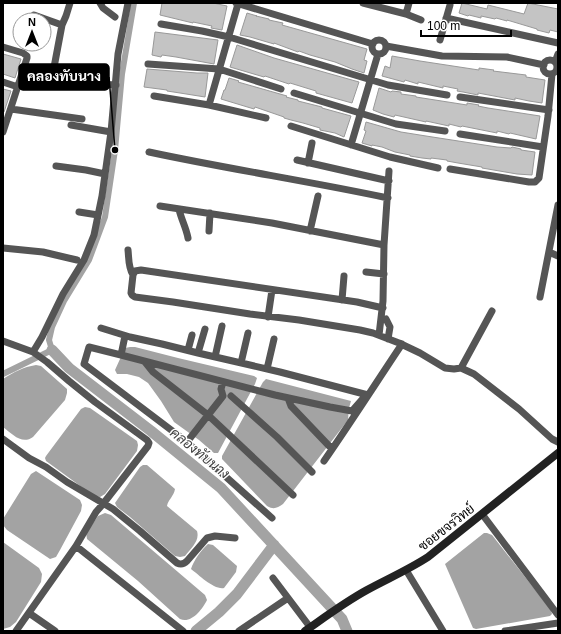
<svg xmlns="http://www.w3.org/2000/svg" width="561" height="634" viewBox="0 0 561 634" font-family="Arial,Sarabun,sans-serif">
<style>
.water{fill:#a3a3a3}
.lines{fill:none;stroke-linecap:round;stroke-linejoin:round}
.canal{stroke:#a3a3a3;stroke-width:6}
.river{stroke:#a3a3a3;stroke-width:11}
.building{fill:#c4c4c4;stroke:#999}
.street{stroke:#555;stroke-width:7}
.secondary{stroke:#222;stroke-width:8}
.labels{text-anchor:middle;stroke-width:3;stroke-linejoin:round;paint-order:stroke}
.street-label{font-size:13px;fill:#000;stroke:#fff}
.water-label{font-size:14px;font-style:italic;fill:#444;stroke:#fff}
.leader{fill:none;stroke:#000;stroke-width:1.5}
.callout-dot{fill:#000;stroke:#fff;stroke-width:1.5}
.callout{fill:#000;stroke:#000;stroke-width:1.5}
.callout-label{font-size:14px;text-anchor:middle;font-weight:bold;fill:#fff}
</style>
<rect width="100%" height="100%" fill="#fff"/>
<!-- water -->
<path class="water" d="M130 347H135L178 358 254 376 257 378 255 384 218 453H214L199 440 174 422 161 401 148 383 139 377 127 374H117L115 370 125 348Z
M36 365 41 366 67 389V393L65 400 33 437C22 445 12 434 3 427V379C14 372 23 367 36 365Z
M266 379 351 401 349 408 348 420 283 504C277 508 274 510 267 506L222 459V456L263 382Z
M85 407 90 408 137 441 138 445 137 451 105 494 100 497 94 496 46 461 45 458 46 456 81 409Z
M143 465H147L175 489C174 496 168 500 167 506L197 531C200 541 191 548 185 556L180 557 175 556 130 517 117 507 115 503 140 467Z
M36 471 80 500 82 505 81 511 60 550 56 557 50 559 7 530 3 525V519L31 474Z
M105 513 111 515 205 595 207 600C202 610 191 624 180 619L138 581 87 539 86 533 98 516Z
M484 533H487L492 535 551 610 552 614 550 616 476 629 473 628 445 564Z
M3 542 39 568 42 574 41 582 16 622 10 627 3 629Z
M208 544 213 545 237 566 236 572 224 588C214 590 199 575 191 569 194 560 201 550 208 544Z"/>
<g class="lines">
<!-- canal -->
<path class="canal" d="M3 374 52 350 49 340 52 327 64 301 89 260 105 217 115 150 122 74 134 3"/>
<!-- river -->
<path class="river" d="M52 350 69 368 151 431 221 488 342 619 347 631
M196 631 219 612 237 594 274 545"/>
</g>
<!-- building -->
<path class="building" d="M162 3H213L227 6 222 30 211 28 212 26 193 22V23L160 15Z
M462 3 487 9 488 5 524 14 528 3 558 9V32L550 30 549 33 537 30V29L507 20V21L496 18 495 19 481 16V18L469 15 468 16 459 13Z
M247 13 257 16H256L269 19V20L283 23 282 25 367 49 364 60 367 61 364 73 352 69 335 62 310 55 299 51 298 52 274 43V44L250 37 240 35Z
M155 32 218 40 214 64 176 57 162 55 161 57 152 55Z
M237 45 274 58 359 82 352 103 316 93V91L290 83 289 84 265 76 264 77 230 67Z
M3 54 21 59 15 78 3 74Z
M392 56 420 61 479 70V68L494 70 493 71 526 75V77L545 80 542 103 529 101 515 98V100L478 93V95L463 92 457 91 458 89 443 86V88L418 82V84L405 80 404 82 382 76 385 66 390 68Z
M147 69 197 73H208L205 97 180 93 167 91V90L144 87Z
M229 78 239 81 238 82 287 96 286 97 298 100V101L322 107V108L351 116 344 137 335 133 320 130V128L303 123 291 120 284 118V117L255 107 254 109 221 99 224 90H225Z
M379 88 391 92 392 91 401 92V94L416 96V97L467 105V103L479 105 478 106 488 108 540 116 536 139 510 133 509 134 497 131V133L462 126 461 127 449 124V126L426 121V122L395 115 394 117 383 114 373 110Z
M3 89 11 91 4 112H3Z
M366 122 401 132 426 136 497 147 511 148 512 147 521 149V150L535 152 532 175 517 174 482 168V167L458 163 447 161V160L431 158V159L422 158 410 156V155L395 152 382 147 372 145V146L362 143 366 131 364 130Z"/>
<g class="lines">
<!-- street -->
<path class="street" d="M100 3 103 8 115 17
M236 3 373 44
M363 3 406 14 421 20
M406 14 409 3
M34 15 62 25
M446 18 558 43
M161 24 202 31 229 37 388 85 447 95
M440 40 450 5
M372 47a7 7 0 1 1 14 0a7 7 0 1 1-14 0Z
M386 46 442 56 507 57 544 65
M3 47 23 53 27 56V58L3 132
M543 67a7 7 0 1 1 14 0a7 7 0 1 1-14 0Z
M555 62 558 54
M148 64 219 69 281 89
M52 78 62 25 66 16 70 3
M29 80 52 78 81 83 116 85
M3 82 18 87
M294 93 396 124 445 131
M154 96 209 105 266 118
M460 97 549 110
M209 105 238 4
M11 109 82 119
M71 125 111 132
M291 126 390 157 438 168
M460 134 543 147
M351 145 378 54
M149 152C228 169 308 181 388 198
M297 160 389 181
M308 163 312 143
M56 166 86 170 105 174
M450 169 529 182H535L539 178 548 116 552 74
M160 206 272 223 384 245
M179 209C181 219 186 227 188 238
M79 212 98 215
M209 231 210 213
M310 231 318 196
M3 248 43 252 77 260
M128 250C129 258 128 267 133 275
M549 252 558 256
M366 272 384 274
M540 297 558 205
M342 300 344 276
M383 308 357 302 141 270 135 271 133 275 131 293 132 295 135 297 173 302 250 314 299 320 360 330 373 333 399 343 420 353 445 368 454 369 461 368 474 374 519 409 552 439 558 442
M268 317 272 290
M386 319 390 327 388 339
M101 328 130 337 162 344 198 353 280 372 368 395
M379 335 383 301 384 245 389 171
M125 336 121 355 275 395 330 407 352 411 366 395
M3 341 33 352 47 362 69 381 95 402 147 440 149 443 148 446 103 504 96 512 76 546 16 631
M188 350 192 335
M33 352 42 337 63 294 84 260 94 235 102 196 111 132 118 54 128 3
M198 353 205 329
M121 355 89 347 84 364 187 442 272 518
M215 357 222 326
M145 362 153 372 208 415 293 495
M241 363 248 333
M461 368 492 311
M267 369 274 339
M231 396 277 437 312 472
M288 398 291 406 332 449
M3 439 29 458 46 467 67 482 113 509 140 531 177 563C181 565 184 564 187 561L207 538 215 536 235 538
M187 442 223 396 221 389 223 382
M324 461C351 422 376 383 402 344
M482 514 558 615
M76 546 183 631
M406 570 443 631
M273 578 310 627
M29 613 55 631
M239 631 288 598
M505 631 558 623"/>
<!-- secondary -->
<path class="secondary" d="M305 631C325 617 345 602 367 590 387 579 408 570 428 557L558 453"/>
</g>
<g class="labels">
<!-- street labels -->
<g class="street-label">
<text transform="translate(446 527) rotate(-38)" y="5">ซอยขจรวิทย์</text>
</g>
<!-- water labels -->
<g class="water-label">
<text transform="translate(200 453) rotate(39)" y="5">คลองทับนาง</text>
</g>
</g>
<!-- callouts -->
<path class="leader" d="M115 150L109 77"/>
<circle class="callout-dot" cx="115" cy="150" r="4"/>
<rect class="callout" x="19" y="64" width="90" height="26" rx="4"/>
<g class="callout-label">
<text x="64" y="81">คลองทับนาง</text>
</g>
<!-- border -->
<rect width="561" height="634" fill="none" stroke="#000000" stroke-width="8"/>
<!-- north arrow -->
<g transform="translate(32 32)"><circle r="19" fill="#ffffff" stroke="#999999"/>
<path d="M0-3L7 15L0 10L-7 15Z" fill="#000000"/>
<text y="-6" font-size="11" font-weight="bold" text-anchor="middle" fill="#000000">N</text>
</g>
<!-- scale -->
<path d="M421 30v6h90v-6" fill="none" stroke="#000000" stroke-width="2"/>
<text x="427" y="30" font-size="12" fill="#000000" stroke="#ffffff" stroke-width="3" paint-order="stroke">100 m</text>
</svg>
